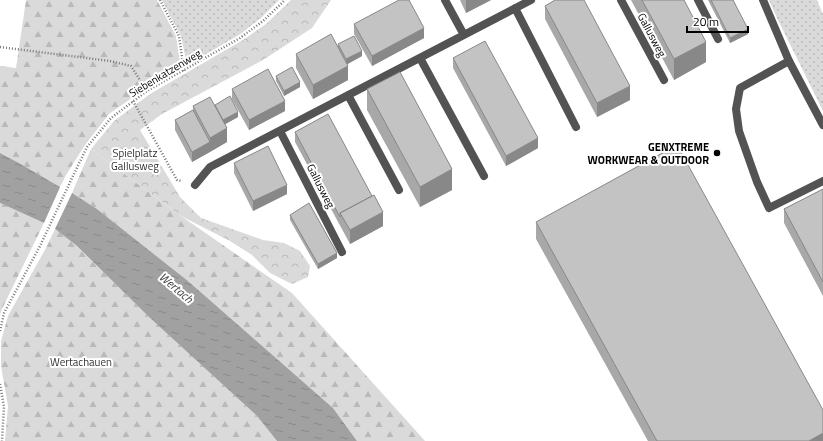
<svg xmlns="http://www.w3.org/2000/svg" width="823" height="441" viewBox="0 0 823 441" font-family="'Titillium Web',sans-serif">
<style>
.grass{fill:url(#grass-dots)}
.forest{fill:url(#forest-firs)}
.park{fill:url(#park-crowns)}
.water{fill:url(#water-ripples)}
.pier{fill:#fff}
.lines{fill:none;stroke-linecap:round;stroke-linejoin:round}
.path{stroke:#757575;stroke-width:2.5;stroke-dasharray:1 2;stroke-linecap:butt}
.service{stroke:#535353;stroke-width:8}
.minor{stroke:#535353;stroke-width:8}
.wall{fill:#a8a8a8}
.shaded-wall{fill:#888}
.building{fill:#c3c3c3;stroke:#888}
.poi-dot{fill:#000;stroke:#fff;stroke-width:1.5}
.labels{text-anchor:middle;stroke-width:4;stroke-linejoin:round;paint-order:stroke}
.street-label{font-size:11px;fill:#000;stroke:#fff}
.poi-label{font-size:11px;font-weight:bold;fill:#000;stroke:#fff;text-anchor:end}
.park-label{font-size:11px;fill:#313131;stroke:#fff}
.water-label{font-size:12px;font-style:italic;fill:#424242;stroke:#fff}
</style>
<defs>
<pattern id="grass-dots" width="8" height="8" patternUnits="userSpaceOnUse"><rect width="8" height="8" fill="#dadada"/><path d="M2 2h.1M6 6h.1" fill="none" stroke="#b9b9b9" stroke-width="1.8" stroke-linecap="round"/></pattern>
<pattern id="forest-firs" width="22" height="20" patternUnits="userSpaceOnUse"><rect width="22" height="20" fill="#dadada"/><path d="M5 1l3.5 6h-7zM16 11l3.5 6h-7z" fill="#b9b9b9"/></pattern>
<pattern id="park-crowns" width="20" height="18" patternUnits="userSpaceOnUse"><rect width="20" height="18" fill="#dadada"/><path d="M2 6a3 3 0 1 1 6 0M12 15a3 3 0 1 1 6 0" fill="none" stroke="#b9b9b9"/></pattern>
<pattern id="water-ripples" width="26" height="14" patternUnits="userSpaceOnUse"><rect width="26" height="14" fill="#a1a1a1"/><path d="M2 4q2-2 4 0t4 0M15 11q2-2 4 0t4 0" fill="none" stroke="#898989"/></pattern>
</defs>
<rect width="100%" height="100%" fill="#fff"/>
<!-- grass -->
<path class="grass" d="M162 0H279L261 18 239 35 187 65 181 36Z
M769 0H817L823 14V111L777 18Z"/>
<!-- forest -->
<path class="forest" d="M26 0H157L176 36 181 69 149 86 109 114 85 145 66 175 60 187 19 163 0 153V66L16 68Z
M91 149 181 216 292 293 425 441H357L333 408 188 281 97 209 72 193Z
M0 203 44 223 1 311 0 316Z
M55 229 77 246 150 318 257 416 277 441H5L8 406 1 366V341L8 316 46 248Z"/>
<!-- park -->
<path class="park" d="M291 0H331L312 28 263 60 162 114 140 130 180 197 201 218 263 240 284 243 300 251 310 266 308 277 292 284 270 273 252 255 230 241 181 216 91 149 114 121 150 94 243 40 266 24Z"/>
<!-- water -->
<path class="water" d="M0 153 19 163 60 187 72 193 97 209 188 281 333 408 357 441H277L257 416 150 318 77 246 55 229 44 223 0 203Z"/>
<!-- pier -->
<path class="pier" d="M61 185 73 191 54 231 43 225Z"/>
<g class="lines">
<!-- path -->
<path class="path" d="M160 0 179 36 184 71
M0 47 110 61 131 66 147 91
M133 101 177 180 182 181
M0 331 4 313 40 246 72 178 87 147 111 118 147 91 240 38 263 21 285 0
M0 384 4 407 2 441"/>
<!-- service -->
<path class="service" d="M789 61 740 88 736 109 739 131 757 182 769 208 823 181"/>
<!-- minor -->
<path class="minor" d="M445 0 464 35
M621 0 664 80
M698 0 718 39
M763 0 789 61 823 125
M515 8 576 127
M420 58 484 176
M348 95 399 190
M280 131 342 252
M195 185 210 167 531 0"/>
</g>
<!-- wall -->
<path class="wall" d="M460 0H491L466 13Z
M631 0H684L706 62 674 80Z
M708 0H733L748 34 730 43Z
M545 6 630 100 597 117 545 19Z
M354 24 424 38 372 66 354 34Z
M338 44 362 56 347 64 348 80 313 99 296 68V54L338 46Z
M453 58 538 148 506 166 453 68Z
M276 76 300 87 284 96 276 81Z
M232 89 285 111 249 130 232 99Z
M367 89 452 190 420 207 367 110Z
M215 105 238 117 225 124 227 142 192 162 175 130V120L193 110V106Z
M295 132 383 226 350 244 295 142Z
M234 163 287 194 253 211 234 173Z
M823 189V296L784 223V209Z
M290 215 337 258 318 269 290 220Z
M536 222 823 441H648L536 239Z"/>
<!-- shaded-wall -->
<path class="shaded-wall" d="M466 0H491L466 13Z
M424 28V38L372 66V56Z
M748 29V34L730 43V38Z
M706 42V62L674 80V59Z
M362 51V56L346 65V59Z
M348 66V80L313 99V85Z
M300 82V87L284 96V91Z
M630 86V100L597 117V103Z
M285 101V111L249 130V120Z
M238 112V117L222 126V120Z
M227 128V142L210 152V138Z
M538 138V148L506 166V156Z
M210 142V152L192 162V152Z
M452 169V190L420 207V187Z
M287 185V194L253 211V201Z
M383 212V226L350 244V230Z
M337 253V258L318 269V264Z
M823 433V441H809Z"/>
<!-- building -->
<path class="building" d="M399 0H409L424 28 372 56 354 24Z
M555 0H584L630 86 597 103 545 6Z
M642 0H684L706 42 674 59Z
M711 0H733L748 29 730 38Z
M331 34 348 66 313 85 296 54Z
M354 36 362 51 346 59 338 44Z
M485 41 538 138 506 156 453 58Z
M292 67 300 82 284 91 276 76Z
M268 69 285 101 249 120 232 89Z
M400 72 452 169 420 187 367 89Z
M230 96 238 112 223 120 215 105Z
M210 97 227 128 210 138 193 106Z
M193 110 210 142 192 152 175 120Z
M328 114 372 196 340 213V217L295 132Z
M677 145 823 410V433L809 441H657L536 222Z
M268 146 287 185 253 201 234 163Z
M823 189V282L784 209Z
M374 195 383 212 350 230 340 213Z
M309 203 337 253 318 264 290 215Z"/>
<!-- markers -->
<circle class="poi-dot" cx="717" cy="153" r="4"/>
<g class="labels">
<!-- street labels -->
<g class="street-label">
<text transform="translate(652 35) rotate(62)" y="4">Gallusweg</text>
<text transform="translate(165 73) rotate(-31)" y="4">Siebenkatzenweg</text>
<text transform="translate(321 186) rotate(63)" y="4">Gallusweg</text>
</g>
<!-- poi labels -->
<g class="poi-label">
<text x="709" y="151">GENXTREME<tspan x="709" dy="13">WORKWEAR &amp; OUTDOOR</tspan></text>
</g>
<!-- park labels -->
<g class="park-label">
<text x="135" y="157">Spielplatz<tspan x="135" dy="13">Gallusweg</tspan></text>
<text x="81" y="366">Wertachauen</text>
</g>
<!-- water labels -->
<g class="water-label">
<text transform="translate(176 288) rotate(40)" y="4">Wertach</text>
</g>
</g>
<!-- scale -->
<path d="M687 26v6h61v-6" fill="none" stroke="#000000" stroke-width="2"/>
<text x="693" y="26" font-size="12" fill="#000000" stroke="#ffffff" stroke-width="3" paint-order="stroke">20 m</text>
</svg>
